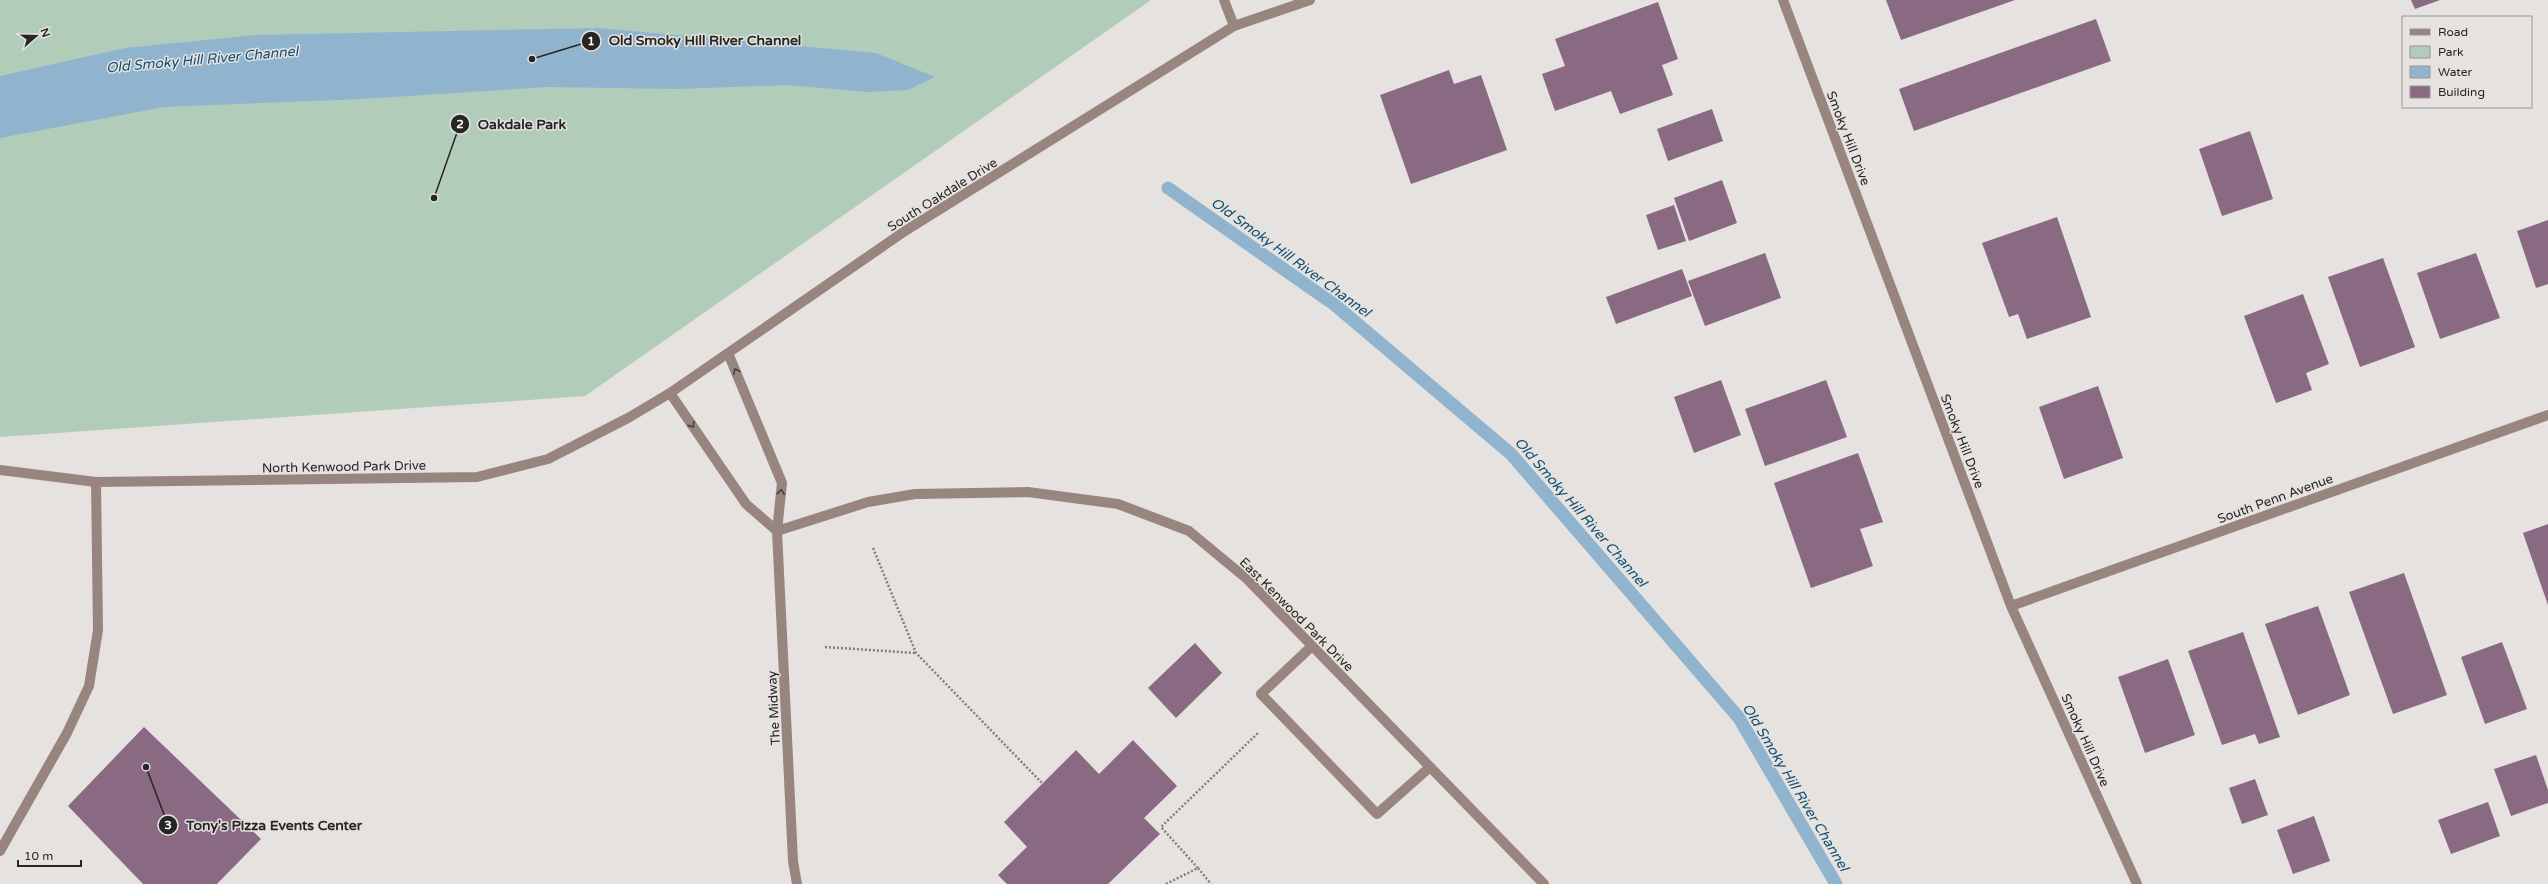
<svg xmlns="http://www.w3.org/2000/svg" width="2548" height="884" viewBox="0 0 2548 884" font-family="'Varela Round',sans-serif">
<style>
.green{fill:#b1ccb9}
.water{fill:#90b4ce}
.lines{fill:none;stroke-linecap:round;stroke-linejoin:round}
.stream{stroke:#90b4ce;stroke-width:13}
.building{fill:#8a6982}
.path{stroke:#817f7d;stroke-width:2.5;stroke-dasharray:2 2;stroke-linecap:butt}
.minor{stroke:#988580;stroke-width:10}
.oneway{stroke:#494240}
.labels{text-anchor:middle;stroke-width:3;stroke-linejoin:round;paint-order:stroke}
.street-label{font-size:13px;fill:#272625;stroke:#e5e2e0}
.water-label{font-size:14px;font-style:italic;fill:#104e72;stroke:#e5e2e0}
.leader{fill:none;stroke:#272625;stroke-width:1.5}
.callout-dot{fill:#272625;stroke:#e5e2e0;stroke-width:1.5}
.mark-label{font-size:12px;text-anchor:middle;font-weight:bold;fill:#fff}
.callout-label{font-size:14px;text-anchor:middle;font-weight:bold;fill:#272625;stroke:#e5e2e0;stroke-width:3;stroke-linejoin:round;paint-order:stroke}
</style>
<rect width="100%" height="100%" fill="#e5e2e0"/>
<!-- green -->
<path class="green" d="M0 0H1151L585 396 0 437Z"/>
<!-- water -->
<path class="water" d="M599 28 876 53 935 77 908 90 869 92 788 85 678 89 547 87 362 99 164 107 0 138V76L125 48 257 35Z"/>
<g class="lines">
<!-- stream -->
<path class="stream" d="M1168 188 1335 305 1511 454 1739 718 1836 884"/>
</g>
<!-- building -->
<path class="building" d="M1886 0H2015L1901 40Z
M2411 0H2440L2415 9Z
M1658 2 1678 59 1662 65 1673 95 1620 114 1611 91 1555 111 1542 74 1565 66 1555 39Z
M2096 19 2111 61 1914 131 1899 89Z
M1449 70 1454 84 1481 75 1507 150 1411 184 1380 95Z
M1712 109 1723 141 1668 161 1657 129Z
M2250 131 2273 199 2222 216 2199 149Z
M1722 180 1737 223 1689 241 1674 198Z
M1674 205 1686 241 1658 250 1646 215Z
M2057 217 2091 317 2027 339 2018 314 2009 317 1982 243Z
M2548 220V284L2536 288 2517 231Z
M1765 253 1781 298 1705 326 1688 281Z
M2476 253 2500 318 2440 339 2417 273Z
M2383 258 2415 347 2360 367 2328 277Z
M1682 269 1692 296 1616 324 1606 297Z
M2303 294 2329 364 2306 373 2312 390 2276 403 2244 316Z
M1721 380 1741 435 1694 453 1674 397Z
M1826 380 1847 437 1765 466 1745 409Z
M2098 386 2123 458 2064 479 2039 407Z
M1858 453 1883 522 1860 529 1873 566 1811 588 1774 483Z
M2548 524V605L2523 533Z
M2404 573 2447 695 2393 714 2349 592Z
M2318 606 2350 695 2298 715 2265 624Z
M2243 632 2280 737 2259 744 2255 734 2222 745 2188 651Z
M2502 642 2527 709 2485 724 2461 657Z
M1195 643 1222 673 1176 718 1148 688Z
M2168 659 2195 735 2145 753 2118 677Z
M144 727 261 839 217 884H143L68 806Z
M1133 740 1177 786 1144 818 1160 834 1108 884H1007L998 875 1027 847 1004 822 1076 750 1099 774Z
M2536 755 2548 790V803L2511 816 2494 769Z
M2255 779 2268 815 2242 824 2229 788Z
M2488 802 2500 836 2451 854 2438 820Z
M2314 816 2330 861 2293 874 2277 830Z"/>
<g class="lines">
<!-- path -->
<path class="path" d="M873 548 916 653 1043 784
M825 647 916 653
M1198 868 1161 827 1259 732
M1166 884 1198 868 1211 884"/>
<!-- minor -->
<path class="minor" d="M1224 0 1234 26
M1783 0 2011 606 2137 884
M728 353 782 483 777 531 793 861 797 884
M670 393 746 504 777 531
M0 470 96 482 477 477 548 459 628 418 670 393 905 231 1234 26 1310 0
M777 531 868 502 915 494 1028 492 1118 504 1189 531 1247 579 1544 884
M2011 606 2548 415
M1312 646 1261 694 1377 814 1430 767
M0 851 67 733 89 686 98 630 96 482"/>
</g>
<!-- one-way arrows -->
<defs><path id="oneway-chevron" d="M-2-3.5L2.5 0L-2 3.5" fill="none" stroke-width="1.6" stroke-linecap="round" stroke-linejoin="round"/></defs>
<g class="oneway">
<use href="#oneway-chevron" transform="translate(736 371) rotate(-113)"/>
<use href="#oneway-chevron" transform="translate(692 425) rotate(55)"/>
<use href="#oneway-chevron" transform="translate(781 492) rotate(-84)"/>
</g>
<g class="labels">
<!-- street labels -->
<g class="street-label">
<text transform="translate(1849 138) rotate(69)" y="5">Smoky Hill Drive</text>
<text transform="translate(942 194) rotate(-32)" y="5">South Oakdale Drive</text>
<text transform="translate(1963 441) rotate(69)" y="5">Smoky Hill Drive</text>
<text transform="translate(344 466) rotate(-1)" y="5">North Kenwood Park Drive</text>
<text transform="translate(2275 498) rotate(-20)" y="5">South Penn Avenue</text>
<text transform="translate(1297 614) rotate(45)" y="5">East Kenwood Park Drive</text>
<text transform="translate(773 708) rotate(-93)" y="5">The Midway</text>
<text transform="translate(2086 740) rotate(66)" y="5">Smoky Hill Drive</text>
</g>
<!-- water labels -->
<g class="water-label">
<text transform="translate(202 59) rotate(-5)" y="5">Old Smoky Hill River Channel</text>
<text transform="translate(1291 257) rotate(36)" y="5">Old Smoky Hill River Channel</text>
<text transform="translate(1581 512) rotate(49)" y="5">Old Smoky Hill River Channel</text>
<text transform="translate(1796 787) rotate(59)" y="5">Old Smoky Hill River Channel</text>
</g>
</g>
<!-- callouts -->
<path class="leader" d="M532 59L591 41M434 198L460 124M146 767L168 825"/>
<g class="callout-dot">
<circle cx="532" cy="59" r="4"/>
<circle cx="434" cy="198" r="4"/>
<circle cx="146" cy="767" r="4"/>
<circle cx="591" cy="41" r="10"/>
<circle cx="460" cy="124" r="10"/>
<circle cx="168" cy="825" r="10"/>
</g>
<g class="mark-label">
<text x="591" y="45">1</text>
<text x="460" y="128">2</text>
<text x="168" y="829">3</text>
</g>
<g class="callout-label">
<text x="705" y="45">Old Smoky Hill River Channel</text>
<text x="522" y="129">Oakdale Park</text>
<text x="274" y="830">Tony's Pizza Events Center</text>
</g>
<!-- legend -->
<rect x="2402" y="16" width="130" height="92" fill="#e5e2e0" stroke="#999795"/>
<rect x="2410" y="29" width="20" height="6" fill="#988580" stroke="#999795"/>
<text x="2438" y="36" font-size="12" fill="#272625">Road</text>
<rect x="2410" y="46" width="20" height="12" fill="#b1ccb9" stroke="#999795"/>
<text x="2438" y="56" font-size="12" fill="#272625">Park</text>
<rect x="2410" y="66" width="20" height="12" fill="#90b4ce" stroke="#999795"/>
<text x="2438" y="76" font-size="12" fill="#272625">Water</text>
<rect x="2410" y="86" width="20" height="12" fill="#8a6982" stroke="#999795"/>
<text x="2438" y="96" font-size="12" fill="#272625">Building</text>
<!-- north arrow -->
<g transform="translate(36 36) rotate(70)" stroke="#e5e2e0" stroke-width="3" paint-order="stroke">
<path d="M0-3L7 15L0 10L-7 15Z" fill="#272625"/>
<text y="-6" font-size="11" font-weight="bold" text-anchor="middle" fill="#272625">N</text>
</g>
<!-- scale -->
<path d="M18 860v6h63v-6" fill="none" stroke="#272625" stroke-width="2"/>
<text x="24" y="860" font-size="12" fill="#272625" stroke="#e5e2e0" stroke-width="3" paint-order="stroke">10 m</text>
</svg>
